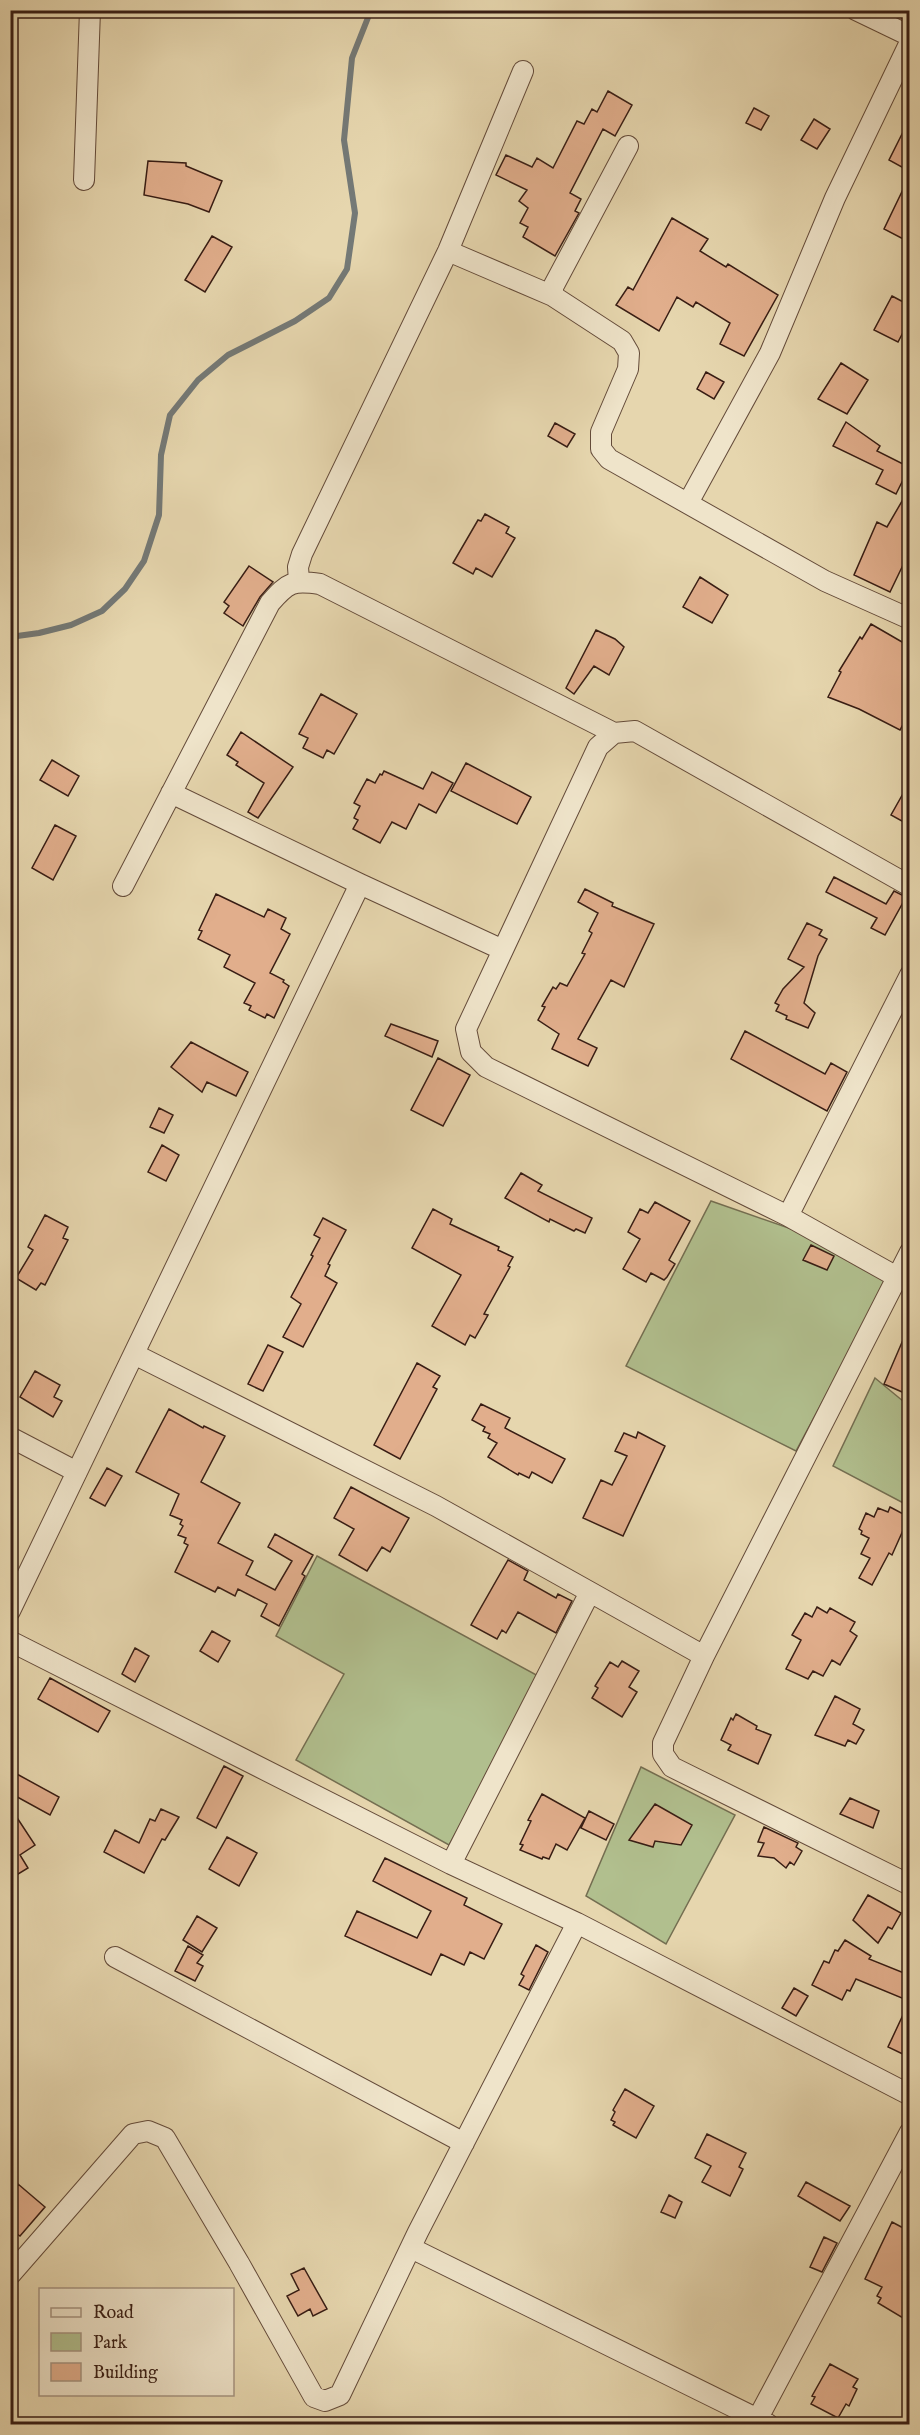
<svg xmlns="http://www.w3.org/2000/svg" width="920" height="2435" viewBox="0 0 920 2435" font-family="'IM FELL English',serif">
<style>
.green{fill:#b1bf8e;stroke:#746e51;stroke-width:1.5}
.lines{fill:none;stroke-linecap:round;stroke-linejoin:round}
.stream{stroke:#747976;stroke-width:6}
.building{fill:#e1ae8c;stroke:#381d14;stroke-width:1.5}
.minor-casing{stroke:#644b3a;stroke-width:22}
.minor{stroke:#efe4ca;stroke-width:20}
</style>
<rect width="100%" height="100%" fill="#e6d6ae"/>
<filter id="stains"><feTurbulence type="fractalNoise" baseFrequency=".00333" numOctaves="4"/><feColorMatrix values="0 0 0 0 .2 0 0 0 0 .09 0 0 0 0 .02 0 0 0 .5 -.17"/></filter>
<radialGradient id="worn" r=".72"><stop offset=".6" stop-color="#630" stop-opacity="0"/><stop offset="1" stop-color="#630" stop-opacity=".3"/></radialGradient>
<!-- green -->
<path class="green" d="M711 1201 803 1233 887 1281 796 1451 626 1366Z
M875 1378 909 1406V1506L833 1466Z
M317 1556 542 1678 449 1845 296 1760 344 1674 276 1636Z
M641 1767 735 1815 666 1944 586 1896Z"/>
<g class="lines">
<!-- stream -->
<path class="stream" d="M10 637 39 633 71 625 102 611 125 589 144 561 159 515 161 455 170 415 198 380 228 355 295 321 329 298 347 269 355 213 344 140 352 58 371 10"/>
</g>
<!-- building -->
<path class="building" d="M608 91 632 105 615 136 603 129 570 193 581 199 575 211 579 213 555 256 523 237 528 227 520 223 528 208 519 201 527 190 496 175 506 155 532 167 537 158 553 168 577 121 584 124 592 109 597 112Z
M754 108 769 116 761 130 746 123Z
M814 119 830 129 817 149 801 140Z
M909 120V171L889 160Z
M148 161 186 163V166L222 181 209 212 188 204 144 195Z
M909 177V242L884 229Z
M672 218 708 239 700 251 726 267 728 264 778 295 744 356 720 344 730 323 696 302 693 307 677 297 659 331 616 305 628 287 633 290Z
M212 236 232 247 205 292 185 280Z
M892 296 909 305V321L898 342 874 330Z
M841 363 868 380 847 414 818 399Z
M706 372 724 382 714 399 697 389Z
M846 422 880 446 877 451 909 467V483L903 480 896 494 876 484 883 470 833 446Z
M555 423 575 434 567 447 548 436Z
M909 489V566L904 563 890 592 854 575 877 522 887 527Z
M485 514 509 527 506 533 515 538 492 577 476 568 473 574 453 563 478 520 481 521Z
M249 566 273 582 260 597 243 626 224 613 229 606 224 602Z
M700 577 728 595 712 623 683 607Z
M871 624 909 646V713L900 730 859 709 828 697 841 672 839 671 860 637 862 639Z
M596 630 615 639 624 647 609 675 594 666 574 694 566 688Z
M321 694 357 714 334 754 327 750 323 758 303 748 308 738 299 734Z
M241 732 293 767 258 818 248 812 264 783 236 765 238 762 227 755Z
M52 760 79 776 68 796 40 780Z
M466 763 531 797 517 824 451 791Z
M384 771 423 789 432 772 453 783 436 813 419 804 406 829 392 822 380 843 353 829 358 820 354 818 360 806 354 803 367 779 375 783 380 774 382 775Z
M909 783V825L891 815Z
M55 825 76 836 53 880 32 868Z
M834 877 886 904 894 891 906 897 885 935 871 928 877 918 826 892Z
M585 889 613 903 612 906 654 924 624 987 611 980 578 1039 597 1048 588 1066 552 1049 559 1034 538 1020 545 1007 542 1006 553 987 556 989 560 983 567 986 585 954 582 953 592 933 589 931 598 913 578 902Z
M216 894 264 917 268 909 286 918 281 929 290 934 270 973 284 980 283 982 289 986 274 1018 267 1014 265 1018 249 1010 251 1006 244 1003 255 983 224 967 230 955 198 939 202 931 199 930Z
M807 923 822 930 819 935 827 939 818 956 804 1003 815 1013 808 1028 786 1019 787 1016 776 1011 779 1005 775 1003 783 989 804 967 788 959Z
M391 1024 438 1041 432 1057 385 1036Z
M745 1031 825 1074 831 1063 847 1072 827 1111 731 1059Z
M191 1042 248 1072 236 1096 207 1082 202 1092 171 1067Z
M438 1058 470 1075 443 1126 411 1110Z
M159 1108 173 1115 164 1133 150 1127Z
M162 1145 179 1155 166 1181 148 1172Z
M521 1173 542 1185 538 1191 592 1218 585 1233 576 1229 574 1231 550 1219 549 1222 505 1198Z
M655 1202 690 1221 669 1260 675 1264 667 1277 664 1280 651 1273 646 1282 623 1269 640 1239 628 1232 640 1209 648 1213Z
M433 1209 452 1219 450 1224 499 1247 498 1250 513 1257 508 1266 510 1267 484 1314 488 1315 475 1338 470 1335 465 1345 432 1326 461 1275 412 1248Z
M45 1215 68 1227 63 1238 68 1240 45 1285 41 1283 36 1290 16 1278 33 1250 28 1247 31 1241Z
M323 1218 346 1230 328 1264 330 1265 325 1276 337 1283 303 1347 283 1337 301 1304 291 1297 313 1256 311 1255 320 1238 314 1235Z
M811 1245 834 1256 827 1270 803 1260Z
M909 1326V1395L884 1384Z
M268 1345 283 1352 263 1391 248 1384Z
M417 1363 440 1376 433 1387 437 1389 400 1459 374 1445Z
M35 1371 60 1385 54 1397 62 1401 53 1417 20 1397Z
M481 1404 510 1418 505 1428 565 1459 552 1483 532 1472 529 1478 519 1473 518 1475 488 1457 497 1443 488 1438 490 1434 483 1431 485 1427 472 1420Z
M169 1409 203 1428 204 1426 225 1436 201 1482 240 1503 218 1543 253 1561 246 1575 275 1590 292 1561 268 1547 275 1534 313 1555 302 1574 305 1576 279 1626 261 1616 267 1604 238 1589 235 1596 218 1587 215 1592 175 1572 188 1545 184 1543 186 1538 178 1535 183 1526 180 1524 182 1520 170 1515 179 1494 136 1472Z
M638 1432 665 1446 623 1536 583 1518 601 1480 612 1485 627 1456 615 1451 624 1433 636 1438Z
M107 1468 122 1476 105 1506 90 1498Z
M351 1487 409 1518 390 1552 382 1547 367 1571 339 1555 354 1529 334 1518Z
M890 1507 909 1517 892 1555 889 1553 872 1585 859 1578 870 1558 861 1554 869 1538 861 1534 862 1531 859 1529 866 1513 874 1517 878 1508 888 1512Z
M508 1560 528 1571 524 1580 556 1598 558 1594 572 1601 556 1633 518 1612 506 1633 502 1630 497 1639 471 1625Z
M817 1607 827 1613 830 1608 855 1622 850 1631 857 1636 840 1665 832 1660 823 1676 813 1671 808 1679 786 1669 801 1640 792 1635 805 1613 812 1617Z
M212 1631 230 1641 218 1662 200 1651Z
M135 1648 149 1656 135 1682 122 1674Z
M622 1661 639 1671 629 1687 637 1692 622 1717 592 1698 598 1688 595 1686 610 1662 618 1667Z
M50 1678 110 1711 98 1732 38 1699Z
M835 1696 860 1709 853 1724 864 1730 856 1744 848 1740 845 1746 815 1735Z
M736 1714 757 1726 756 1729 771 1735 758 1764 728 1750 731 1745 721 1740 731 1718 733 1720Z
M224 1766 243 1776 216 1828 197 1818Z
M15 1773 59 1797 50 1815 10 1793V1781Z
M542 1794 585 1818 567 1850 556 1844 549 1859 543 1857 542 1859 520 1850 523 1845 520 1844 531 1821 528 1820Z
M850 1798 879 1811 873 1828 840 1814Z
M655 1804 692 1825 681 1845 655 1841 653 1847 629 1840Z
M10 1807 35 1845 20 1855 28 1868 10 1879Z
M161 1809 179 1817 165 1840 162 1839 144 1873 104 1852 115 1830 139 1843 150 1819 155 1821Z
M589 1811 614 1824 606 1840 581 1828Z
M764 1827 798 1843 796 1847 802 1851 794 1865 790 1862 786 1868 774 1858 758 1856 764 1843 758 1842Z
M227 1837 257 1853 239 1886 209 1869Z
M385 1858 467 1898 464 1905 502 1924 484 1959 470 1952 464 1965 441 1954 431 1975 345 1936 357 1911 417 1938 431 1911 373 1881Z
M868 1895 901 1913 892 1929 888 1927 878 1943 853 1920Z
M197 1916 217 1928 202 1952 183 1940Z
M845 1940 871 1956 869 1959 909 1975V2001L856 1979 850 1991 847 1990 842 2000 812 1985 824 1961 829 1963 835 1950 838 1951Z
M536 1945 548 1952 529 1990 519 1985 524 1976 521 1974Z
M188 1946 203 1955 197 1963 203 1966 195 1981 175 1971Z
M794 1988 808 1996 796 2016 782 2008Z
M909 2002V2057L888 2047Z
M625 2089 654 2106 636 2138 613 2125 615 2122 611 2120 615 2112 613 2110Z
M707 2134 746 2153 739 2167 743 2169 730 2196 702 2182 711 2166 695 2158Z
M806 2182 850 2206 840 2221 798 2196Z
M18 2184 45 2207 20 2236 10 2229V2193Z
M669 2195 682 2202 675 2218 661 2212Z
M892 2222 909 2231V2306L903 2318 878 2303 881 2298 877 2296 882 2287 865 2279Z
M824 2237 837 2243 822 2272 810 2267Z
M304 2268 327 2309 313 2316 310 2309 298 2316 287 2296 299 2290 291 2274Z
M830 2364 858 2379 853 2387 857 2389 849 2406 846 2404 838 2418 811 2404 815 2397 812 2396Z"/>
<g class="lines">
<defs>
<path id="minor" d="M856 10 910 36
M628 146 553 287V296L622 341 629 353 628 369 601 432V449L609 459 825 581 910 619
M84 180 90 10
M448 251 553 296
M688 503 770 353 835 198 910 42
M299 581 298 567 302 554 448 251 523 71
M171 793 360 884 503 950
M123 886 270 603C288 582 293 580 320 584L614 733
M788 1216 486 1067 471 1052 466 1029 598 747 614 733 635 731 910 886
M910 1252 704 1656 663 1743V1754L672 1767 910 1885
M897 1277 788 1216 910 975
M134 1354 436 1506 590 1592
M10 1437 77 1472
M10 1611 360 884
M10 1641 451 1864
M704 1656 590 1592 451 1864 577 1923 910 2095
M115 1957 464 2143
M411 2248 768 2424
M10 2275 133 2134 148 2131 165 2138 239 2263 314 2397 325 2401 340 2395 418 2232 577 1923
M758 2418 910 2132"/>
</defs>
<!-- minor casing -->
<use href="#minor" class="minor-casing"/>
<!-- minor -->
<use href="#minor" class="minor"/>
</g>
<!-- margin -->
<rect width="920" height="2435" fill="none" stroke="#e6d6ae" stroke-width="36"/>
<rect x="12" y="12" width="896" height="2411" fill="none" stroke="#381d14" stroke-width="3"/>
<rect x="18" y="18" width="884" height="2399" fill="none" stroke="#381d14" stroke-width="1.5"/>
<!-- legend -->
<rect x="39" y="2288" width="195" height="108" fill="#efe4ca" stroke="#a69481" stroke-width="1.5"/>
<rect x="51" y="2308" width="30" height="9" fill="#efe4ca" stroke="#a69481" stroke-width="1.5"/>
<text x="93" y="2318" font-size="18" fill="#381d14">Road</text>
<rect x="51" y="2333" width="30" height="18" fill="#b1bf8e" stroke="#a69481" stroke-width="1.5"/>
<text x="93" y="2348" font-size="18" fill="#381d14">Park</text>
<rect x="51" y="2363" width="30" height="18" fill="#e1ae8c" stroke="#a69481" stroke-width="1.5"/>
<text x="93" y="2378" font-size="18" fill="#381d14">Building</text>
<rect width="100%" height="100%" filter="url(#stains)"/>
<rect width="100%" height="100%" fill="url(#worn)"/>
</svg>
